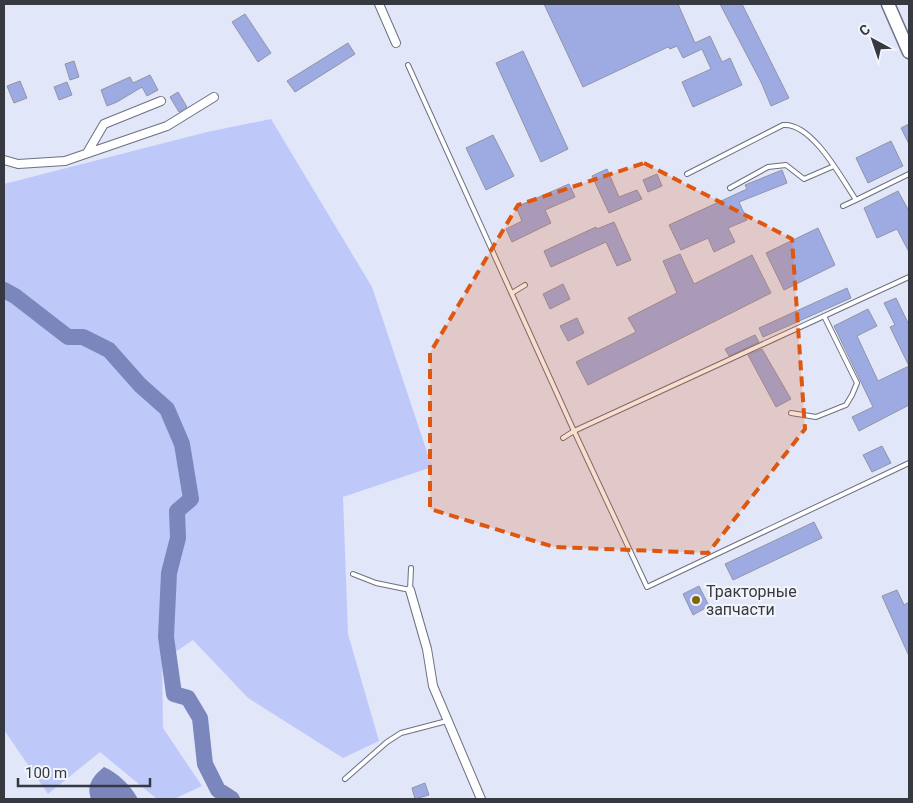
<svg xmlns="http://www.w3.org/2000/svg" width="913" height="803" font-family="Roboto,sans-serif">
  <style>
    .green { fill: #bec9fa }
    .water { fill: #7a86bc }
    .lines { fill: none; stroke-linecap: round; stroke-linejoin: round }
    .river { stroke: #7a86bc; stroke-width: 16 }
    .building { fill: #9eabe3; stroke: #9095a6 }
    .lane-casing { stroke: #6c7081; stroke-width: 6 }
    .street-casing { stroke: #6c7081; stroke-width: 10 }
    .primary-casing { stroke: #6c7081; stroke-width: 15 }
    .lane { stroke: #fff; stroke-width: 4 }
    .street { stroke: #fff; stroke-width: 8 }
    .primary { stroke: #fff; stroke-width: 12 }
    .marked { fill: #df570f; fill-opacity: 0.2; stroke: #df570f; stroke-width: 4; stroke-dasharray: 10 6; stroke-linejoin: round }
    .poi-dot { fill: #7e6800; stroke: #f2f4fc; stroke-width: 2 }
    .labels { text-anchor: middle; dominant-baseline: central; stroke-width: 4.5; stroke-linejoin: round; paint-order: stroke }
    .poi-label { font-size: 16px; fill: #373940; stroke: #f2f4fc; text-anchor: start }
  </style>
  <rect width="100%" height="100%" fill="#e1e6f9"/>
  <!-- green -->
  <path class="green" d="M271 119 372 287 432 467 343 497 348 634 379 741 343 758 248 698 193 640 162 661 163 728 202 786 174 799H157L100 752 48 794 4 730V184L207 132Z"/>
  <!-- water -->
  <path class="water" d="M104 767C118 773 131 786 138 799H91C86 785 93 776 104 767Z"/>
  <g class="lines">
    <!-- river -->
    <path class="river" d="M4 290 15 296 68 337H83L109 350 140 385 167 409 182 444 191 499 177 511 178 538 169 573 166 637 174 694 188 698 200 718 205 764 218 790 232 799"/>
  </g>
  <!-- building -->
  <path class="building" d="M544 4H678L695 43 710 36 722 62 730 58 742 85 693 107 682 82 711 69 702 49 683 58 677 46 670 49 668 47 583 87Z
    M720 4H742L789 98 771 106 761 82Z
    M245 14 271 53 258 62 232 22Z
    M348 43 355 54 295 92 287 81Z
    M523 51 568 149 541 162 496 63Z
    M74 61 79 77 70 80 65 64Z
    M150 75 158 90 147 96 142 87 117 102 107 106 101 90 130 77 133 83Z
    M20 81 27 98 14 103 7 86Z
    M67 82 72 95 59 100 54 87Z
    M178 92 187 107 179 112 170 97Z
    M909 124V144L901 128Z
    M493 135 514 176 486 190 466 148Z
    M891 141 903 166 868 183 856 158Z
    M607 169 619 197 637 190 642 199 609 213 592 176Z
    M782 170 787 183 739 202 747 220 728 228 735 242 714 252 708 238 681 250 669 225 747 189 745 185Z
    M657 174 662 186 648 192 643 180Z
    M569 184 575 197 545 210 551 223 512 242 506 229 522 221 516 207Z
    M898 191 909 211V252L897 229 877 238 864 208Z
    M614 222 631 260 617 266 606 242 551 267 544 251 596 227 597 229Z
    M818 228 835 265 784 290 766 253Z
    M680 254 694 284 752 255 771 293 588 385 576 362 636 332 628 318 677 293 663 261Z
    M563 284 570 299 550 309 543 294Z
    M847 288 851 298 763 337 759 328Z
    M896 298 909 325V405L859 431 852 417 873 407 834 326 868 309 877 326 857 336 878 381 909 366 890 327 895 325 884 303Z
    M577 318 584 333 568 341 560 326Z
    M755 335 759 342 729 356 725 349Z
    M762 349 791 399 776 407 748 355Z
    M882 446 891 463 872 472 863 455Z
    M814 522 822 538 733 580 725 564Z
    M699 586 709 606 693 615 683 594Z
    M897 590 904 605 909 602V656L882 596Z
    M425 783 429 795 415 799 412 788Z"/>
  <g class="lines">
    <!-- lane casing -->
    <g class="lane-casing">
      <path id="lane" d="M408 65 574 431 647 587 909 463
        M687 174 783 125C812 122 842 179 856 200L909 174
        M730 188 768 167 786 165 804 179 834 166
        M843 206 856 200
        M512 293 525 285
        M791 413 816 417 846 405 852 395 857 383 824 316
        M563 438 574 431 909 277
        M353 574 376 583 410 590 411 568
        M345 779 387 742 401 733 447 721"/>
    </g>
    <!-- street casing -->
    <g class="street-casing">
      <path id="street" d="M379 4 396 43
        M87 153 104 124 161 101
        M4 160 18 164 65 161 167 126 214 97
        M410 590 427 649 433 686 481 799"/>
    </g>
    <!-- primary casing -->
    <g class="primary-casing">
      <path id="primary" d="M888 4 909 52"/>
    </g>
    <!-- lane -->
    <use href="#lane" class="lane"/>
    <!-- street -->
    <use href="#street" class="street"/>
    <!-- primary -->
    <use href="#primary" class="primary"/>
  </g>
  <!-- marked area -->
  <path class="marked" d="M644 163 792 239 805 429 708 553 554 547 430 509V353L518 205Z"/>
  <!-- markers -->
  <circle class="poi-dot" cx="696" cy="600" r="5"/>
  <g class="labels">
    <!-- poi labels -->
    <g class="poi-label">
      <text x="706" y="591">Тракторные<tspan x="706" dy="18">запчасти</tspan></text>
    </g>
  </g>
  <!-- border -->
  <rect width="913" height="803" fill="none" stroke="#373940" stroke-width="10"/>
  <!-- north arrow -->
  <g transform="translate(873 40) rotate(320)" stroke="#f2f4fc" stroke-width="4" paint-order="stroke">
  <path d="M0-4L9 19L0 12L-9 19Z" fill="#373940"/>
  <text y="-8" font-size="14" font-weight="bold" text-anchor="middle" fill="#373940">С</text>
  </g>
  <!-- scale -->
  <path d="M18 778v8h132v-8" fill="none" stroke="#373940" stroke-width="2.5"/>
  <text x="25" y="778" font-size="15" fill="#373940" stroke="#f2f4fc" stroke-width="4" paint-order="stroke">100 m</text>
</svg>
